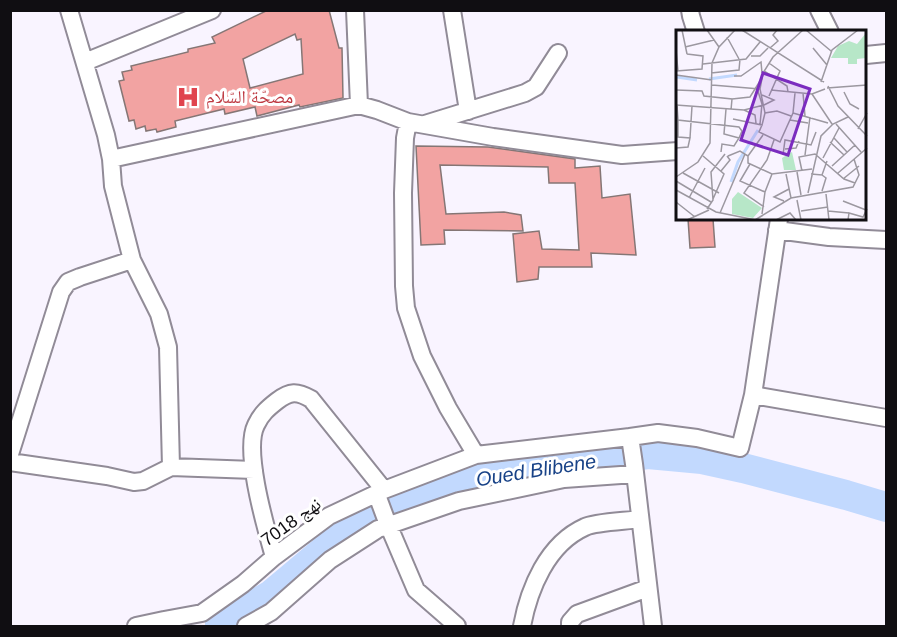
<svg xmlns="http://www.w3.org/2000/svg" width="897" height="637" font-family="Arial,'Noto Naskh Arabic',sans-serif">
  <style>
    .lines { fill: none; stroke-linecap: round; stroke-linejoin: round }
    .river { stroke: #c2d9fe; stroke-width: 30 }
    .building { fill: #f2a3a2; stroke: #857675; stroke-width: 1.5; fill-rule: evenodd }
    .street-casing { stroke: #918b97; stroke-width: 20 }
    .street { stroke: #fff; stroke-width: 16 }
    .labels { text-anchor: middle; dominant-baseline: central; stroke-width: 6; stroke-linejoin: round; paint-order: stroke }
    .health-label { font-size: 18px; fill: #be3a42; stroke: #fff; text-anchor: start }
    .street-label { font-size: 18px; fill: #100e12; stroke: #fff }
    .water-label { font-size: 20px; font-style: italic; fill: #184287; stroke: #fff }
    .inset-river { fill: none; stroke: #c2d9fe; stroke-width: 3 }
    .inset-road { fill: none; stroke: #9c98a0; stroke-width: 1.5 }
    .view { fill: #7b2cbf; fill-opacity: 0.15; stroke: #7b2cbf; stroke-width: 3 }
    .inset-edge { fill: none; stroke: #100e12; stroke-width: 3 }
  </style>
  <rect width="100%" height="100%" fill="#f9f4ff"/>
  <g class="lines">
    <!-- river -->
    <path class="river" d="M220 624 271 595 339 538 450 485 497 473 648 454 702 459 743 468 846 495 886 507"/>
  </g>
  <!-- building -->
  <path class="building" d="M268 10H329L339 48H342L343 98 300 107 299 105 257 116 255 107 225 114 224 109 175 121 176 127 157 132 156 129 146 131 145 126 136 129 134 120 129 121 119 81 124 80 122 72 132 70 131 66 188 52V49L215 43 212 37ZM295 34 297 40 301 39 303 74 250 88 243 59Z
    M416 146 488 147 575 159V168L600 166 602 198 630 194 636 255 591 253 592 267H539L538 279 517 282 513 234 539 231 542 249 579 250 575 183H549L548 167 440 165 446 214 504 212 521 215 523 231 444 230 445 244 421 245Z
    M688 219H713L715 247 690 248Z"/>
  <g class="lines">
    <!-- street casing -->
    <g class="street-casing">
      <path id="street" d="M69 10 106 135 111 159 113 186 132 260 159 314 168 347 171 467
        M355 10 359 105
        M452 10 468 111
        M690 10 691 16 696 32
        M819 10 830 32
        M866 55 886 53
        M85 62 212 10
        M408 122 405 138 403 193 404 286 406 308 422 356 448 408 476 455 630 437 634 464 653 626
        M425 124 525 93 536 87 558 53
        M111 159 359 105 377 110 408 122 493 137 622 155 678 151
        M777 230 829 237 886 240
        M753 395 886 418
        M630 437 658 433 697 438 740 448 753 395 779 219
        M10 454 61 292 68 282 80 277 132 260
        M10 462 107 476 134 482 143 481 171 467 254 470
        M377 495 387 522 416 590 447 617 457 626
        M274 557C266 528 243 451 256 425 261 414 268 408 277 401 290 391 297 391 311 399L384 490
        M136 626 164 620 202 613 243 584 274 557 329 516 384 490 476 455
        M246 626 271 612 330 560 378 529 459 501 564 479 635 474
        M522 626C529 589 547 544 585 527 595 522 628 521 640 519
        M570 626V622L577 614 648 588"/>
    </g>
    <!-- street -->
    <use href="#street" class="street"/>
  </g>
  <!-- icons -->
  <defs>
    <g id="hospital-bare" transform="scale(1.8)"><path d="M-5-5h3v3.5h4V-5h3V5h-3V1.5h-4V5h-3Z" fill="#e0444e" stroke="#fff" stroke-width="2.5" paint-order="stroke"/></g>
  </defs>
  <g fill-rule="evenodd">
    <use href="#hospital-bare" x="188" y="97"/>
  </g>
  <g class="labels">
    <!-- health labels -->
    <g class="health-label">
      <text x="206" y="97">مصحّة السّلام</text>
    </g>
    <!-- street labels -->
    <g class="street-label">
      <text transform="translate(291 522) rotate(-36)">نهج 7018</text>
    </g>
    <!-- water labels -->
    <g class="water-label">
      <text transform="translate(536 470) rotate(-9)">Oued Blibene</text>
    </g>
  </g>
  <!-- overview -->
  <g transform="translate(676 30)">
    <rect width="190" height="190" fill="#f9f4ff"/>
    <path d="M190 3V28L181 29V34H172V28H155L162 16 173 11 181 14ZM116 122 120 140H108L106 128ZM62 162 86 178 77 188 56 184V169Z" fill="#b7e7c8"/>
    <path class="inset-river" d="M1 47 21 50M33 49 61 45M55 152 62 132 82 100"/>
    <path class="inset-road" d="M6 0 11 24M31 0 43 17M66 0 148 52M130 0 155 21M51 7 63 29M9 17 38 10M94 18 102 11 97 5 101 0M137 18 151 35M0 20 2 41M75 26H84L92 18M93 33 104 41 93 66M27 34 70 29 84 12M0 41 26 39 27 26 11 24M88 41 111 56 112 62M35 43 63 40 64 29M0 45 36 50M58 46H65L85 32 86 43M145 52 156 20 182 0M36 55 84 59M152 56 162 76 191 106M81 58 86 74 84 94M151 58 191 55M0 60 26 61 28 66 56 69 55 80M95 60 136 64 149 59M168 62 174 74 183 79M127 63 129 86M136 64 156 94M86 65 98 70 88 75M56 69 74 67 84 51M0 75 68 80 88 75M1 75 2 90 63 97 66 101 63 108M68 80 79 85 80 93M89 83 84 59 87 43 97 27 127 0M117 83 152 93M57 89 86 95 89 83 101 81 115 86M114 90 132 93M160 94 185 122M86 95 83 102 104 112 117 83 119 63M182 99 191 83M14 108 16 76M158 108 171 122M154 112 168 125M0 118 12 117 14 108 2 107V90M109 119 120 118 123 111M45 122 46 114 58 116 63 108 48 104 50 79M107 125 109 110 135 115 140 102M129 125 134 87M27 126 48 144 37 169M52 126 64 121 72 126V133L96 144 136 139M72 126 87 105M147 128 163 98M74 134 64 151 89 162M156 136 179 115M45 141 54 130 51 126M126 141 123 127 139 124 168 149 179 153M121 142 125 165M7 143 43 163M162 143 191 118M110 144 115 168M135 144 146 145 151 131M0 147 22 132 34 113 36 33 43 17 59 0M167 149 183 136M0 151 35 172M0 160 40 182 80 190M146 161 150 148 146 145M132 163 145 106 157 94 172 87M150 164 153 190M13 168 29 138M121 170 125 190M108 171 98 167 113 159M167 171 190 180M0 172 19 187M88 177 68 163 91 130 98 110M31 179 37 170 35 142 49 124M125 181 152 177M152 181 173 183M44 183 69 124M86 184 89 162 96 144M11 190 33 180M79 190 115 168 177 157 183 145 178 129M100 190 114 183 120 190M172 190 173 183 187 187 191 179"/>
    <path class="view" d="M87 43 134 59 112 125 65 110Z"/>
    <rect width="190" height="190" class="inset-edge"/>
  </g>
  <!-- border -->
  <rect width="897" height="637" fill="none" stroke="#100e12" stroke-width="24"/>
</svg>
